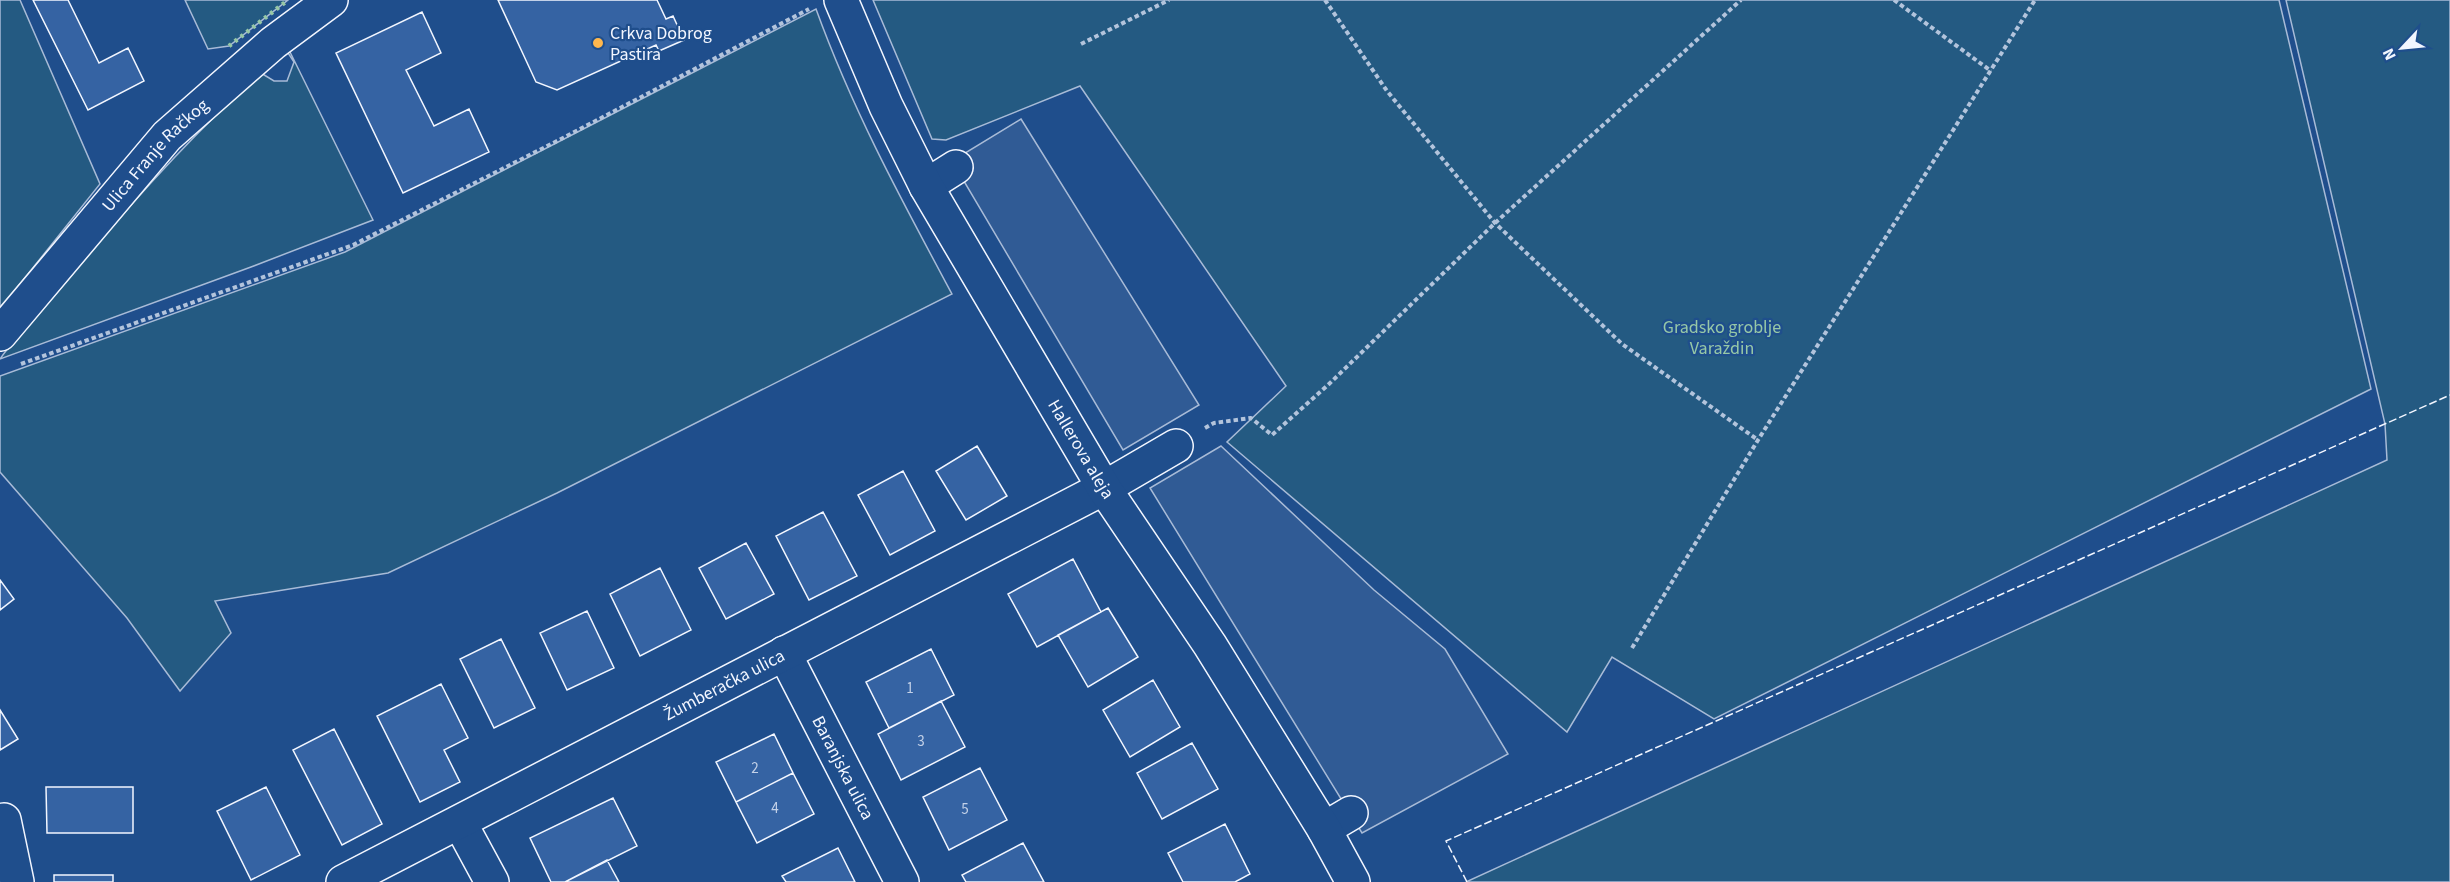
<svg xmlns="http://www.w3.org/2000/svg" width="2450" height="882" font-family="'Source Sans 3',sans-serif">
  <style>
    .green { fill: #245a82; stroke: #a8bbd7; stroke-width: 1.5 }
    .parking { fill: #305b95; stroke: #a8bbd7; stroke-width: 1.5 }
    .building { fill: #3563a3; stroke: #f2f6ff; stroke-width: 1.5 }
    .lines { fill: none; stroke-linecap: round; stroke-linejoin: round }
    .minor-casing { stroke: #f2f6ff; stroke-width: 36 }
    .major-casing { stroke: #f2f6ff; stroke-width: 36 }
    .path { stroke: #b3c4dc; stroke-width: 4; stroke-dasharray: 4.5 3; stroke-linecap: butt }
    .minor { stroke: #1f4e8c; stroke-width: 33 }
    .major { stroke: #1f4e8c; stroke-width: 33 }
    .hedge { stroke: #97c8a6; stroke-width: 4.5; stroke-dasharray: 3 4.5; stroke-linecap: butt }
    .fence { stroke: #f2f6ff; stroke-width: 1.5; stroke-dasharray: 8 3; stroke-linecap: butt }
    .poi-dot { fill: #ffb74d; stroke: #1f4e8c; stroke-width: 2 }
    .labels { text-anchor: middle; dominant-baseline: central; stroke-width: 4.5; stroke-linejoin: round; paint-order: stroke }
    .number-label { font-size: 15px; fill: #c3d1e8 }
    .poi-label { font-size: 18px; fill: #f2f6ff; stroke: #1f4e8c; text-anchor: start }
    .street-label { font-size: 18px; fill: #f2f6ff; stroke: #1f4e8c }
    .park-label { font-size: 18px; fill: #97c8a6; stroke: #1f4e8c }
  </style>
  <rect width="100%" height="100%" fill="#1f4e8c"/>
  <!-- green -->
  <path class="green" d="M0 0H20L100 184 0 309Z
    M185 0H288L229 46 208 49Z
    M873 0H2279L2371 389 1714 719 1612 657 1567 732 1227 442 1286 386 1080 86 946 140 932 139Z
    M2286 0H2450V882H1466L2387 460 2385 424Z
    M816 9C853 111 901 199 952 294L557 493 388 573 215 601 231 633 180 691 127 618 0 472V376L345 252Z
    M289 50 373 220 251 267 0 359C19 332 44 308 65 283 126 208 189 137 261 73L274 81H287L294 62 288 53Z"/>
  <!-- parking -->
  <path class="parking" d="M1021 119 1199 405 1123 450 952 161Z
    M1221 446 1374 590 1445 649 1508 754 1362 833 1150 488Z"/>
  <!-- building -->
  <path class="building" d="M33 0H68L99 63 128 48 144 81 88 110Z
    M498 0H657L666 19 673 16 684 40 659 51 656 45 557 90 536 82Z
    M422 12 441 53 406 70 434 126 469 109 489 152 403 193 336 53Z
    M977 446 1007 496 966 520 936 471Z
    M903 471 935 531 890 555 858 495Z
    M823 512 857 576 809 600 776 536Z
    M746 543 774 594 726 619 699 568Z
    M1073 559 1101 612 1037 647 1008 594Z
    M660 568 691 630 640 656 610 594Z
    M0 580 14 599 0 610Z
    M1108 608 1138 657 1088 687 1058 635Z
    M587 611 614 668 567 690 540 633Z
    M501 639 535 708 494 728 460 659Z
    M931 649 954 695 889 728 866 682Z
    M1153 680 1180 727 1130 757 1103 710Z
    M441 684 468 738 444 750 460 782 420 802 377 716Z
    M941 701 965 747 901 780 878 734Z
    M0 710 18 739 0 750Z
    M334 729 382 824 342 845 293 750Z
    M774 734 793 773 736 802 716 762Z
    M1192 743 1218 789 1162 819 1137 773Z
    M980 768 1007 820 949 850 923 797Z
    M793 773 814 814 757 843 736 802Z
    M46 787H133V833H47Z
    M266 787 300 855 251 880 217 811Z
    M613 798 637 846 565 882H551L530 838Z
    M1225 824 1250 874 1235 882H1183L1168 853Z
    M1023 843 1044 882H966L962 875Z
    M838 848 855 882H786L782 876Z
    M607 860 619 882H565Z
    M54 875H113V882H54Z"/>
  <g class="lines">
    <!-- minor casing -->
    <g class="minor-casing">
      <g id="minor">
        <path d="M926 186 956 167"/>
        <path id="s1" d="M0 334 167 136 273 43 331 0"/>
        <path id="s2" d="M784 653 902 882"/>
        <path d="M4 820 17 882"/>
        <path d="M460 823 492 882"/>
        <path d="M1324 829 1351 813"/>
        <path id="s3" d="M343 882 1104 488 1176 446"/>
      </g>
    </g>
    <!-- major casing -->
    <g class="major-casing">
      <g id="major">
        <path id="s4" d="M841 0 886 106 926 186 1104 488 1210 645 1324 829 1353 882"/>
      </g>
    </g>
    <!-- path -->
    <path class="path" d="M1325 0 1387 91 1495 223 1622 344 1758 440
      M1894 0 1991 71
      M1081 44 1169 0
      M21 364 353 245 563 138 809 9
      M1205 428 1214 423 1251 418 1272 435 1328 385 1495 223 1741 0
      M1632 648 1758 440 2035 0"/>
    <!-- minor -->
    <use href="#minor" class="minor"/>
    <!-- major -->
    <use href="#major" class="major"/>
    <!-- hedge -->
    <path class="hedge" d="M229 46 288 0"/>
    <!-- fence -->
    <path class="fence" d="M1467 882 1446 841 2450 395"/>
  </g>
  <!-- markers -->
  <circle class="poi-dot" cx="598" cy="43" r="6"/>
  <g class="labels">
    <!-- number labels -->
    <g class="number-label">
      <text x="910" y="688">1</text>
      <text x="921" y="741">3</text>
      <text x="755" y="768">2</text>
      <text x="775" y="808">4</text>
      <text x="965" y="809">5</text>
    </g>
    <!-- poi labels -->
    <g class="poi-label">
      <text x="610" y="33">Crkva Dobrog<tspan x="610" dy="21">Pastira</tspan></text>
    </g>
    <!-- street labels -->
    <g class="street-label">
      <text stroke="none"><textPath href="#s1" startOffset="237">Ulica Franje Račkog</textPath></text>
      <text stroke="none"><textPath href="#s4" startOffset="510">Hallerova aleja</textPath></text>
      <text stroke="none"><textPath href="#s3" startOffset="429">Žumberačka ulica</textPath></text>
      <text stroke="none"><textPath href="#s2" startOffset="129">Baranjska ulica</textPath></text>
    </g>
    <!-- park labels -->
    <g class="park-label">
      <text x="1722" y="327">Gradsko groblje<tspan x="1722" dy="21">Varaždin</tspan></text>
    </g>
  </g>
  <!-- north arrow -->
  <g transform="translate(2402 48) rotate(244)" stroke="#1f4e8c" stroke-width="4.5" paint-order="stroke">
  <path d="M0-4.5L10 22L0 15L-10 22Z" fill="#f2f6ff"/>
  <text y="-9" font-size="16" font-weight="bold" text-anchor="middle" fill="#f2f6ff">N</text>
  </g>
</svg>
